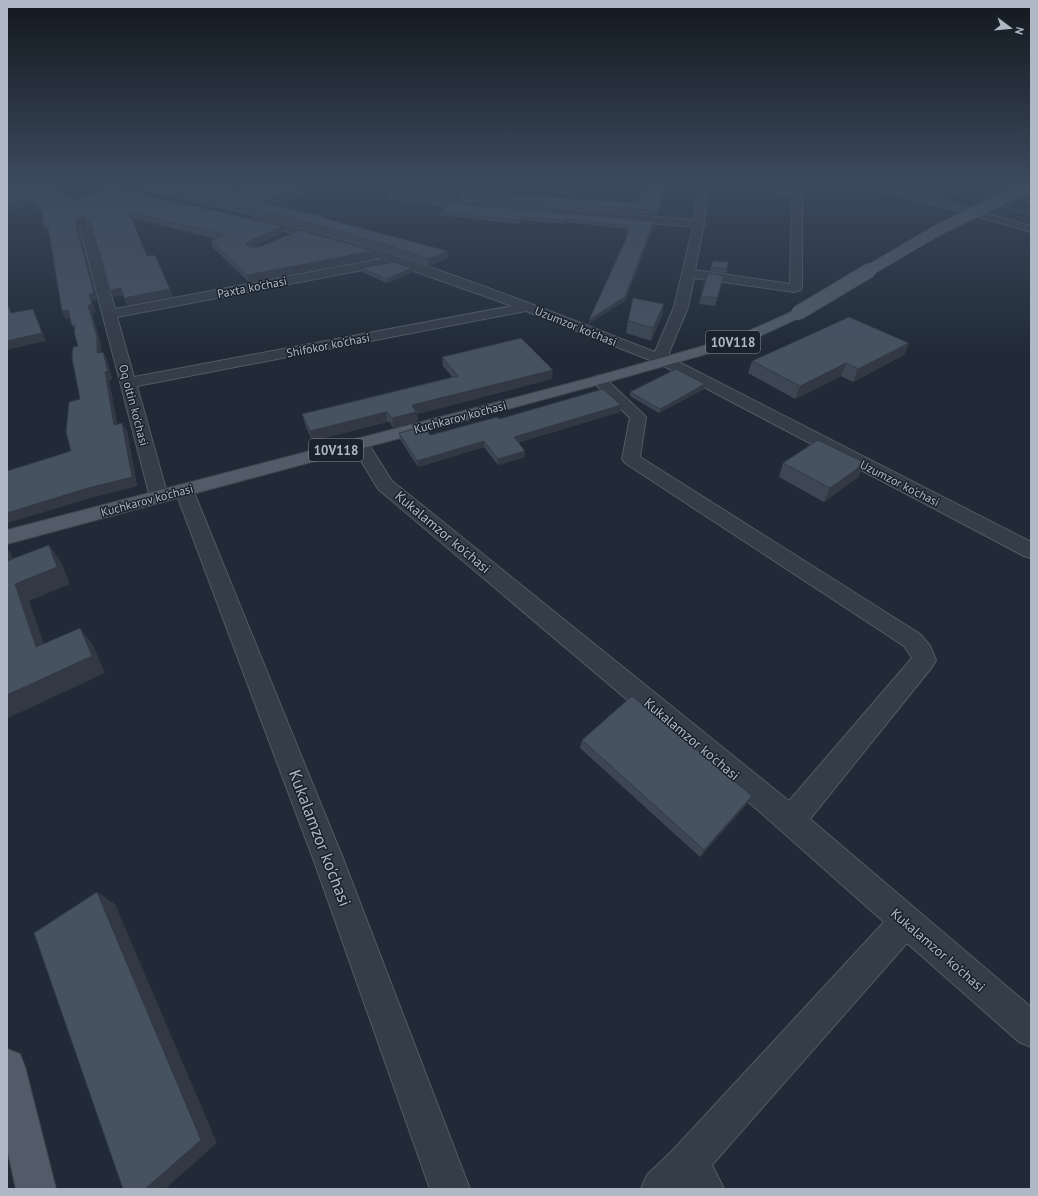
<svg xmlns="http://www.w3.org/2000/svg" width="1038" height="1196" font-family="'PT Sans',sans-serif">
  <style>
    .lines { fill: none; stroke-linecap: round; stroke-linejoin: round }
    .minor-casing { stroke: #525b65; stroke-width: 2 }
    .primary-casing { stroke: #3e4651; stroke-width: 2 }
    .minor { fill: #343d48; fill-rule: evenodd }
    .primary { fill: #525c68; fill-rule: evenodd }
    .rail { stroke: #56616f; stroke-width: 1.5; stroke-dasharray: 2 2; stroke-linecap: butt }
    .primary-bridge-far1-casing { stroke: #3e4651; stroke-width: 12; stroke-linecap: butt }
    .primary-bridge-casing { stroke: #3e4651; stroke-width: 16; stroke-linecap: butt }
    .primary-bridge-far1 { stroke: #525c68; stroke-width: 11 }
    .primary-bridge { stroke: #525c68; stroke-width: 14 }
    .wall { fill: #3d4753 }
    .shaded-wall { fill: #323944 }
    .building { fill: #475261; stroke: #323944 }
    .labels { text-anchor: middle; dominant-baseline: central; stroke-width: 3; stroke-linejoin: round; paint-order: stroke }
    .far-street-label { font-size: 12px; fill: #afb8c4; stroke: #1a222c }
    .shield { fill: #1a222c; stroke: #828b96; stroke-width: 1 }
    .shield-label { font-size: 13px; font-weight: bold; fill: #afb8c4 }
    .street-label { font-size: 14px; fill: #afb8c4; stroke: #1a222c }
    .near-street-label { font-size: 17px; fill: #afb8c4; stroke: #1a222c }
  </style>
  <rect width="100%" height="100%" fill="#212b37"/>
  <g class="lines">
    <!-- minor casing -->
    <g class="minor-casing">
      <path id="minor" d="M85 184H104L143 193 144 195 139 198 87 186Z
        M395 184H405L400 193 413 196 481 202 500 184H511L492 203 694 220 699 184H709L704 224 695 270 790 284 792 196 754 186 752 184H769L801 192 802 194V287L801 290 794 292 694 278 688 307 669 353 671 358 1031 542V558L1024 556 660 364 526 311 137 386 168 497 166 501 159 503 152 501 150 497 80 228 82 226 86 225 92 228 115 309 381 259 297 234 250 223 249 221 254 218C392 247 524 301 655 352L674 307 693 227 413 202 390 197 389 195ZM394 264 512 306 134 377 117 317Z
        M853 184H876L899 188 1031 226V232L898 194 858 187Z
        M599 375 604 377 646 417 640 457 920 634 930 646 936 660 932 667 810 819 1031 1007V1047L1019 1042 907 943 712 1165 724 1189H641L647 1175 674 1149 884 922 759 811 378 489 351 444 354 440 360 439 366 440 392 481 789 801 912 658 904 646 625 463 622 459 630 418 594 383 591 380 594 377Z
        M184 484 191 486 193 490 344 861 470 1189H430L314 861 175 490 177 486Z"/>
    </g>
    <!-- primary casing -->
    <g class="primary-casing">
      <path id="primary" d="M798 309 803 310 805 313 803 316 745 343 604 383 7 544V530L594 377 735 337Z
        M7 1049 20 1054 25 1067 56 1189H16L7 1148Z"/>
    </g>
    <!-- minor -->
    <use href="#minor" class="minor"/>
    <!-- primary -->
    <use href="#primary" class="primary"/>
    <!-- rail -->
    <path class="rail" d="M922 184 1031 214
      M961 184 1031 202"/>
    <!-- primary-bridge-far1 casing -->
    <g class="primary-bridge-far1-casing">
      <path id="primary-bridge-far1" d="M868 271 938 230 1031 185"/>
    </g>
    <!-- primary-bridge casing -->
    <g class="primary-bridge-casing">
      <path id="primary-bridge" d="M798 313 870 270"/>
    </g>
    <!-- primary-bridge-far1 -->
    <use href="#primary-bridge-far1" class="primary-bridge-far1"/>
    <!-- primary-bridge -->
    <use href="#primary-bridge" class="primary-bridge"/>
  </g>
  <!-- wall -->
  <path class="wall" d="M7 184 74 200 283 226 284 232 252 247 375 259 249 282 213 248 211 241 215 239 132 218 147 256 173 297 127 305 123 295 113 297 92 227 87 224 81 225 79 228 97 300 92 301 96 312 92 313 101 345V352H103L107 360 112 379 109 380 117 424 127 431 137 486 93 497 7 523V471L71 451 80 399 78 346 74 329 71 318 66 319 62 311 49 234 48 235 44 228 42 212 32 205 7 211Z
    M112 184H212L236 189 303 186 306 184H345L328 190 323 188 271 205 325 217 326 219 448 251V258L428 266 387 252 300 227Z
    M380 184H392L386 186Z
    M667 186 657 215 495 202V197L637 203Z
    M484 190V197L480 200 459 199 458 192Z
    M440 212 654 221V225L625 301 588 324 628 235H626L627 229 565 222V224L522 220 519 224 441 215Z
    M729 262 726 273 710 271 711 267Z
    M361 268H412L413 272 387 283 362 272Z
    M724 276 722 283 715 306 699 304 701 296Z
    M662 316 651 341 626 333 628 321Z
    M909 343 904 355 853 382 841 376 795 399 748 373 752 361Z
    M442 357 552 379 417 414 418 421 393 428 390 422H387L312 441 305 424 302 414 452 377 443 366Z
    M705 384 704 389 659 413 630 396V392Z
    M621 405 620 412 519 442 525 457 498 465 484 447 418 467 400 439 399 433 430 435 442 432 499 419Z
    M783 463H865L858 477 824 502 779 477Z
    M582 740 748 803 700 857 580 748Z"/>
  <!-- shaded-wall -->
  <path class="shaded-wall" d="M315 184H322L323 188 260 208 259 202Z
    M327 184H345L328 190Z
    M386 184H392L386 186Z
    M666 184H667V186L657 215 658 211Z
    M484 190V197L480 200V193Z
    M29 199 32 205 7 211V203Z
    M84 217 87 224 81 225 79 228 97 300 92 301 96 312 92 313 101 345V361L97 353 88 305 89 294 75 222 78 218Z
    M522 217V220L519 224V220Z
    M654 221V225L625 301 588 324 589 320Z
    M283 226 284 232 251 248 248 251 246 244 249 241Z
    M48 227 51 234 48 235 44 228Z
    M374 251 375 259 249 282 247 275Z
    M448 251V258L428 266V259Z
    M412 268 413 272 387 283V279Z
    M121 288 124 295 113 297 110 290Z
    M170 289 173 297 127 305 124 298Z
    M664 304 662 316 651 341 653 328Z
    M33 309 37 317 46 341 7 350V341Z
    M68 310 72 318 66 319 62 311Z
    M909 343 904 355 853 382 858 369Z
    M103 352 107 360 112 379 109 380 119 433 114 425 105 372Z
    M846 363 841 376 795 399 800 386Z
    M553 370 552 379 417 414 418 421 393 428 392 418 412 405Z
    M705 384 704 389 659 413 660 409Z
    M621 405 620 412 514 444V437Z
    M386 412 387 422 312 441 310 431Z
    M122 423 127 431 137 486 93 497 7 523V513Z
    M484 441V447L418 467 417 461Z
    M525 451V457L498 465V459Z
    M865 463 858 477 824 502 830 488Z
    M49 545 61 562 70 584 29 601 51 664 36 647 15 584Z
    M7 548 11 553 19 579 7 564Z
    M80 628 93 645 105 673 8 718 7 717V695Z
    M752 796 748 803 700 857 704 850Z
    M97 892 115 904 217 1143 165 1189H145Z"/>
  <!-- building -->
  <path class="building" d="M7 184H48L74 200 112 188 283 226 249 241 246 244 250 247H259L300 230 374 251 247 275 211 241 225 235 129 212 147 256 155 255 170 289 124 298 121 288 110 290 90 221 84 217 78 218 75 222 94 293 89 294 92 305H88L97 337V353L103 352 108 371 105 372 114 425 122 423 132 477 88 488 7 513V471L71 451 66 432 69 402 80 399 72 358 73 347 78 346 74 332 75 325 72 326 68 310 62 311 48 227 44 228 41 207 29 199 7 203Z
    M136 184H212L236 189 253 184H295L297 186H303L306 184H315L259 202 325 217 323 218 448 251 428 259 387 245 299 220Z
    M648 184H666L658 211 495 197 499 194 637 203Z
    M462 188 484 190 480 193 458 192Z
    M450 203 654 221 625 297 589 320 629 232 626 231 629 226 566 219 565 220 522 217 519 220 440 212Z
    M713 261 729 262 726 269 711 267Z
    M393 262 412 268 387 279 361 268Z
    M708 273 724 276 717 298 701 296Z
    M633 298 664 304 653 328 628 321Z
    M7 307H9L11 313 33 309 42 333 7 341Z
    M849 317 909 343 858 369 846 363 800 386 752 361Z
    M521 338 553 370 412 405 416 412 392 418 388 413 386 412 310 431 302 414 458 376 442 357Z
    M676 369 705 384 660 409 630 392Z
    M603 389 621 405 514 437 525 451 498 459 484 441 417 461 399 433 424 426 430 435 442 432 497 417 499 419Z
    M818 440 865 463 830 488 783 463Z
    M49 545 57 567 15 584 36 647 80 628 92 656 7 695V561Z
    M632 696 752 796 704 850 582 740Z
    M97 892 201 1140 145 1189H123L34 933Z"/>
  <!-- sky -->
  <linearGradient id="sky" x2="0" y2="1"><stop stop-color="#12181e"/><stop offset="0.52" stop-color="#3d4a5e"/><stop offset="1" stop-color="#3d4a5e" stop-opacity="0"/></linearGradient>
  <rect width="1038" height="352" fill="url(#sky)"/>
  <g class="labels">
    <!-- far-street labels -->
    <g class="far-street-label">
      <text transform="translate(252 287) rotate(-11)">Paxta ko'chasi</text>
      <text transform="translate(576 326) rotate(22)">Uzumzor ko'chasi</text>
      <text transform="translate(328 345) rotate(-11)">Shifokor ko'chasi</text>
      <text transform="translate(134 405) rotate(75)">Oq oltin ko'chasi</text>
      <text transform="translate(460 417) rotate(-15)">Kuchkarov ko'chasi</text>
      <text transform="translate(900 483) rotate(27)">Uzumzor ko'chasi</text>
      <text transform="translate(147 500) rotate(-15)">Kuchkarov ko'chasi</text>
    </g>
    <!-- shield labels -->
    <g class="shield">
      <rect x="706" y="331" width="54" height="22" rx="3"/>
      <rect x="309" y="439" width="54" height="22" rx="3"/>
    </g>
    <g class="shield-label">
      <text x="733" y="342">10V118</text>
      <text x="336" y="450">10V118</text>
    </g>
    <!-- street labels -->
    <g class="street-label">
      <text transform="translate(443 532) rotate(40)">Kukalamzor ko'chasi</text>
      <text transform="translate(692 739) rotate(40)">Kukalamzor ko'chasi</text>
      <text transform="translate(938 950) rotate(41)">Kukalamzor ko'chasi</text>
    </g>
    <!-- near-street labels -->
    <g class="near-street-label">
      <text transform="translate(320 838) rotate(69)">Kukalamzor ko'chasi</text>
    </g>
  </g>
  <!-- border -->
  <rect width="1038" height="1196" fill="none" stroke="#afb8c4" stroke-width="16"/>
  <!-- north arrow -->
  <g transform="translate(1010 28) rotate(106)" stroke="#1a222c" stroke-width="3" paint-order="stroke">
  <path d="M0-3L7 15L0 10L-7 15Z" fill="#afb8c4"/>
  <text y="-6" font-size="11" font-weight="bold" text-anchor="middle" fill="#afb8c4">N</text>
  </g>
</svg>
